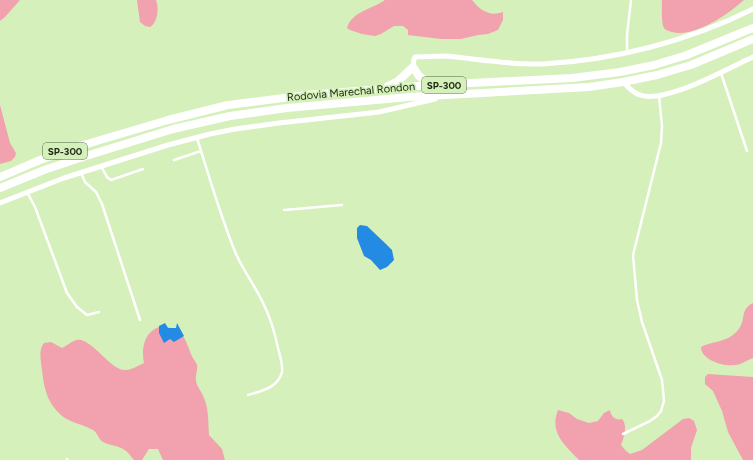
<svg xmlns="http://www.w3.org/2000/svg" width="753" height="460" font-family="Figtree,sans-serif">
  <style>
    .green { fill: #f1a2ae }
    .water { fill: #238be3 }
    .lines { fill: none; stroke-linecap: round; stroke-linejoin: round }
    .service { stroke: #fff; stroke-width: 2.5 }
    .minor { stroke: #fff; stroke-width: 5 }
    .trunk { stroke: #fff; stroke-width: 8 }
    .labels { text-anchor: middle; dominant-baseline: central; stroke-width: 3.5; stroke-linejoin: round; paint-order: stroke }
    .shield { fill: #d5f0ba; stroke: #546344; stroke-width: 1 }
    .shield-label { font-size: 10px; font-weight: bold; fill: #1c2611 }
    .street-label { font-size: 11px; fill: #1c2611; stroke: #d5f0ba }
  </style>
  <rect width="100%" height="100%" fill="#d5f0ba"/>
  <!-- green -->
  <path class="green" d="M0 0H20L5 17 0 21Z
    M137 0H156C159 8 158 22 150 27L145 26 140 22Z
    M385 0H472C480 10 489 17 503 12V20L498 30 488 34 478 35 461 39H441L408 35V30L403 26H394L381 34 375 36 362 34 350 30 347 28C352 11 373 9 385 0Z
    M662 0H744C728 14 695 38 672 32 670 31 666 31 664 28 661 23 662 6 662 0Z
    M0 105 10 143 16 153 15 157 11 161 0 164Z
    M753 303V358C747 360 741 365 735 365 724 367 701 360 701 347 715 340 727 343 738 330 747 319 739 310 753 303Z
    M159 327C181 326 184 335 191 354 192 358 196 361 197 365 198 370 195 376 196 381 197 387 202 392 204 398 209 410 208 422 209 435L222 449 225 460H163L158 449H149L142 460H134C131 457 129 453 126 451 119 445 110 446 103 442 98 439 98 433 93 430 84 425 73 423 65 418 48 406 44 389 42 370 41 361 38 350 44 343L51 342 62 348C66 346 71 342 76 340 91 336 111 372 126 370 132 370 139 365 144 363 141 349 144 332 159 327Z
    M708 374 753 377V460H743L728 432 722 411 713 391 705 384V377Z
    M558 410 569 413 577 419 589 423 598 421 604 413 610 410C611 417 616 421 622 419 628 426 624 437 621 445L626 451 630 454 642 450 683 419 689 418 694 421 697 430 691 448V460H579C565 445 549 433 558 410Z"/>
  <!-- water -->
  <path class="water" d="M360 225 367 226 386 244 392 250 394 260 387 267 380 270 371 260 364 256 357 238V228Z
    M165 323 168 328H176L177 323 184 336 174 342 170 339 164 343 159 333V326Z"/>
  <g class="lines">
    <!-- service -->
    <path class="service" d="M627 52V35L631 0
      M721 73 747 151
      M197 138C209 176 221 218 236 254 244 272 256 287 264 305 271 319 275 334 278 348 280 356 283 365 282 372 278 388 261 391 248 395
      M174 160 201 151
      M101 166 107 177 111 180 143 169
      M81 173 85 182 96 192 102 204 140 320
      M27 192 35 207 67 293 77 307 87 315 99 312
      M284 210 342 205
      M623 434 650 421 657 416 661 411 664 401 662 380 642 322 637 300 633 255 661 143 662 126 659 96
      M67 459V460"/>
    <!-- minor -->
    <path class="minor" d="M413 67 414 59 415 57 446 56C478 59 511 65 543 64 615 60 689 41 753 9
      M623 82C628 87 633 93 640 95 666 104 728 68 753 57
      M0 203 64 178 168 145 210 134 235 129 279 123 379 112 435 99"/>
    <!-- trunk -->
    <path class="trunk" d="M388 86 397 82 413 67 419 76 431 85
      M0 177 40 160 80 146 168 120 228 105 307 95 431 85 572 78 620 72 654 65 687 55 753 28
      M0 188 44 170 83 157 173 129 230 116 287 108 409 97 589 87 623 82 657 75 691 65 753 39"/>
  </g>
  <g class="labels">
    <!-- shield labels -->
    <g class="shield">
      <rect x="422" y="77" width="44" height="16" rx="3"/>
      <rect x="43" y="143" width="44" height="16" rx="3"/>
    </g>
    <g class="shield-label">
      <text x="444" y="85">SP-300</text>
      <text x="65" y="151">SP-300</text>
    </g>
    <!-- street labels -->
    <g class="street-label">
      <text transform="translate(351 92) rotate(-5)">Rodovia Marechal Rondon</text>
    </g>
  </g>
</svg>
